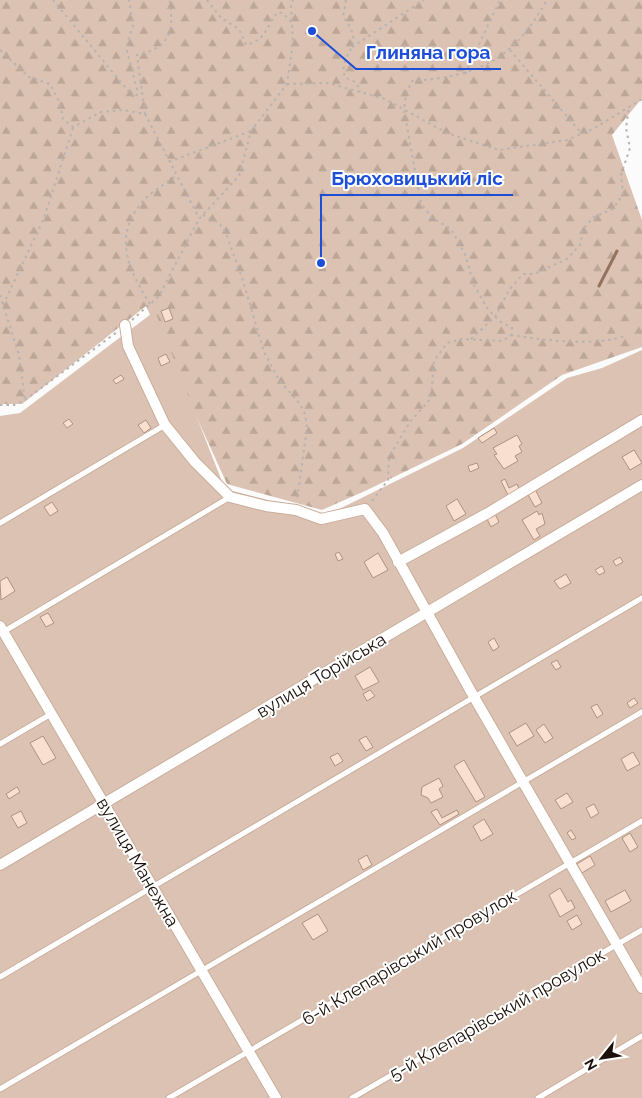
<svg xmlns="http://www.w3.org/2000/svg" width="642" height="1098" font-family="Raleway,sans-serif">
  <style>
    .forest { fill: url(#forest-firs) }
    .garden { fill: #dbc2b2 }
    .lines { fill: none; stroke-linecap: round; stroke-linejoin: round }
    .stream { stroke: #93735f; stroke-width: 3 }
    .building { fill: #f9dfcf; stroke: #af927f }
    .lane-casing { stroke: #cbad9a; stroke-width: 7 }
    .street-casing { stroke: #cbad9a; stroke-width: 12 }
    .path { stroke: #b7b3b1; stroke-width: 2; stroke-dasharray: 2.5 4; stroke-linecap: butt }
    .lane { stroke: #fff; stroke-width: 5 }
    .street { stroke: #fff; stroke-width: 10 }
    .labels { text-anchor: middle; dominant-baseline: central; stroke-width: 4; stroke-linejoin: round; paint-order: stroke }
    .street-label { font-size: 18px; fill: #1b100a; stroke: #fff }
    .leader { fill: none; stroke: #1d4ed8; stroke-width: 2 }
    .callout-dot { fill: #1d4ed8; stroke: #fff; stroke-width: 2 }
    .callout-label { font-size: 19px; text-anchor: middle; font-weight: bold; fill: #1d4ed8; stroke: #fff; stroke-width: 4; stroke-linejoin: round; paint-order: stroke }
  </style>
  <defs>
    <pattern id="forest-firs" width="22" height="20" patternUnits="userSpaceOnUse" patternTransform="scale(1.25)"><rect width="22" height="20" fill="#dbc2b2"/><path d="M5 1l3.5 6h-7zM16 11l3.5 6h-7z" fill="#bba698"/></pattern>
  </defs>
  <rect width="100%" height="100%" fill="#fbfbfb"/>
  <!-- forest -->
  <path class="forest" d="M0 0H642V98L612 135 642 220V347L562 375 462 444 365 491 322 510 227 484 146 306 22 404H0Z"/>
  <!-- garden -->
  <path class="garden" d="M155 311 225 489 327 515 463 448 567 378 602 368 642 350V1098H0V416L20 413Z"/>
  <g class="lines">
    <!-- stream -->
    <path class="stream" d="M599 286 617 251"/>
  </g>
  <!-- building -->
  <path class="building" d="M169 308 173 319 165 322 161 311Z
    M166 354 170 362 161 366 158 358Z
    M121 375 124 379 116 384 113 380Z
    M69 419 73 424 67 428 63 423Z
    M146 420 151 428 144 433 138 425Z
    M494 428 497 433 482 443 478 438Z
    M517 435 522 444 519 446 522 452 515 456 518 461 504 469 494 455 497 454 493 448Z
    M634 450 642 463 630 470 622 457Z
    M477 463 479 468 470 472 468 466Z
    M505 479 509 488 517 484 519 489 508 495 501 481Z
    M535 489 542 503 535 507 527 493Z
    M457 499 466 514 454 521 446 506Z
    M52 502 58 511 50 516 44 507Z
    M537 511 539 515 542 513 545 524 536 529 540 536 534 540 522 520Z
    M495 514 499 522 491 527 487 519Z
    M339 552 343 559 338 561 335 554Z
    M378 553 388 570 373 578 364 562Z
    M620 557 623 562 616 566 613 561Z
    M602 566 605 572 599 575 595 570Z
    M566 574 571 583 560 589 554 581Z
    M7 577 15 591 1 600 0 581Z
    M48 613 54 623 46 627 40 617Z
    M494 638 499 647 493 651 488 642Z
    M557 660 561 667 556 670 551 663Z
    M370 667 379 682 363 690 355 676Z
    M370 690 375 696 367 701 363 694Z
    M634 698 638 703 630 708 627 703Z
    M597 704 603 714 597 718 591 707Z
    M526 723 534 736 517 746 509 733Z
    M544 724 553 738 545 743 536 730Z
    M43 736 56 758 43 765 30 743Z
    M366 736 373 747 366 751 359 740Z
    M633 752 640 764 627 771 621 759Z
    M338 753 343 761 335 766 330 757Z
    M464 760 485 797 476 802 454 766Z
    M439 778 443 786 439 789 443 797 431 803 428 798 421 795 422 787Z
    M17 787 20 792 9 799 6 794Z
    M567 793 573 802 561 809 555 800Z
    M594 804 599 813 591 818 586 808Z
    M437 809 442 818 457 810 459 814 440 825 431 812Z
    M21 811 27 823 18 828 11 816Z
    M484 819 493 834 481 841 473 826Z
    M571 830 576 838 572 840 567 833Z
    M630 833 638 847 630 852 622 838Z
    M367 855 372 865 363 870 358 860Z
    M590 856 595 865 582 873 577 864Z
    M560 888 568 902 571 900 575 908 560 917 549 895Z
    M625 890 631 901 611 912 605 901Z
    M318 914 328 931 313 940 302 923Z
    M577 915 582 924 572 930 567 921Z"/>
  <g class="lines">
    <!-- lane casing -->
    <g class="lane-casing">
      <path id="lane" d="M0 523 165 425
        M3 632 230 497
        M0 744 51 714
        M0 977 642 598
        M0 1089 642 712
        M169 1098 642 821
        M352 1098 642 930
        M538 1098 642 1036"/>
    </g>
    <!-- street casing -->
    <g class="street-casing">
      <path id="street" d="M125 325 128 346 165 425 195 462 230 497 266 506 296 510 321 519 365 509 383 533 474 697 642 988
        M398 562 488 513 642 420
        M0 626 276 1098
        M0 865 642 485"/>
    </g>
    <!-- path -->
    <path class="path" d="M53 0 134 98 138 93 127 51 129 36 133 27 129 0
      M207 0 221 18 239 29 246 45C268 39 265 27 278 12L284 14 292 23
      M346 0 343 17C369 48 337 51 345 78 354 80 358 83 360 92
      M352 47 424 0
      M0 50 29 77 50 84 60 103 63 119 73 127 101 112 123 110 145 114 137 55C170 47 174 33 170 2L172 0
      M510 50 582 134
      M465 74 500 0
      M287 84 328 83 385 99 447 133 499 150 567 140 593 129 642 99
      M145 114 199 218
      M169 162 251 131
      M203 215 219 223 226 233 243 281 264 352 279 380 300 404 305 414 307 428 297 500
      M0 295 19 355 25 400
      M150 304C128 269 111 234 146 198 154 190 167 183 177 175
      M3 305 44 218 73 128
      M132 320 159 296 199 219 239 176 251 131 287 84 293 43 291 5 293 0
      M511 335C543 340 594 347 625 336
      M471 339 495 317 509 290 523 274H534L567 259 580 245 583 229 594 217 613 209 623 194 621 175 630 148 626 128 629 107
      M0 405H14L25 400 117 332
      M372 501 388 480 389 457 410 422 431 398 434 361 447 343 462 339 503 341 511 335 512 328 499 321 487 308 474 285 465 254 451 229 432 218 421 203 404 110 406 94 412 81C480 76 513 60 547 0"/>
    <!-- lane -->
    <use href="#lane" class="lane"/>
    <!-- street -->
    <use href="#street" class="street"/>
  </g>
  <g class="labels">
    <!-- street labels -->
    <g class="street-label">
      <text transform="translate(321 675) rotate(-31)">вулиця Торійська</text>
      <text transform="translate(138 862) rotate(60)">вулиця Манежна</text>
      <text transform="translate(409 957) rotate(-31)">6-й Клепарівський провулок</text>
      <text transform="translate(497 1014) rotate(-30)">5-й Клепарівський провулок</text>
    </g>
  </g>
  <!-- callouts -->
  <path class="leader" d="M312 31L356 69H501M321 263L321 195H513"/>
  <g class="callout-dot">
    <circle cx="312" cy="31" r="5"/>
    <circle cx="321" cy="263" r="5"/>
  </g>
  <g class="callout-label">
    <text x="428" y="59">Глиняна гора</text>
    <text x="417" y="185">Брюховицький ліс</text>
  </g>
  <!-- north arrow -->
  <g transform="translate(602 1058) rotate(240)" stroke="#ffffff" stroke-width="4" paint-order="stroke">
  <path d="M0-4L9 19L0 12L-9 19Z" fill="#1b100a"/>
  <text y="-8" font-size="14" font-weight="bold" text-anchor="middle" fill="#1b100a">N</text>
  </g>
</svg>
